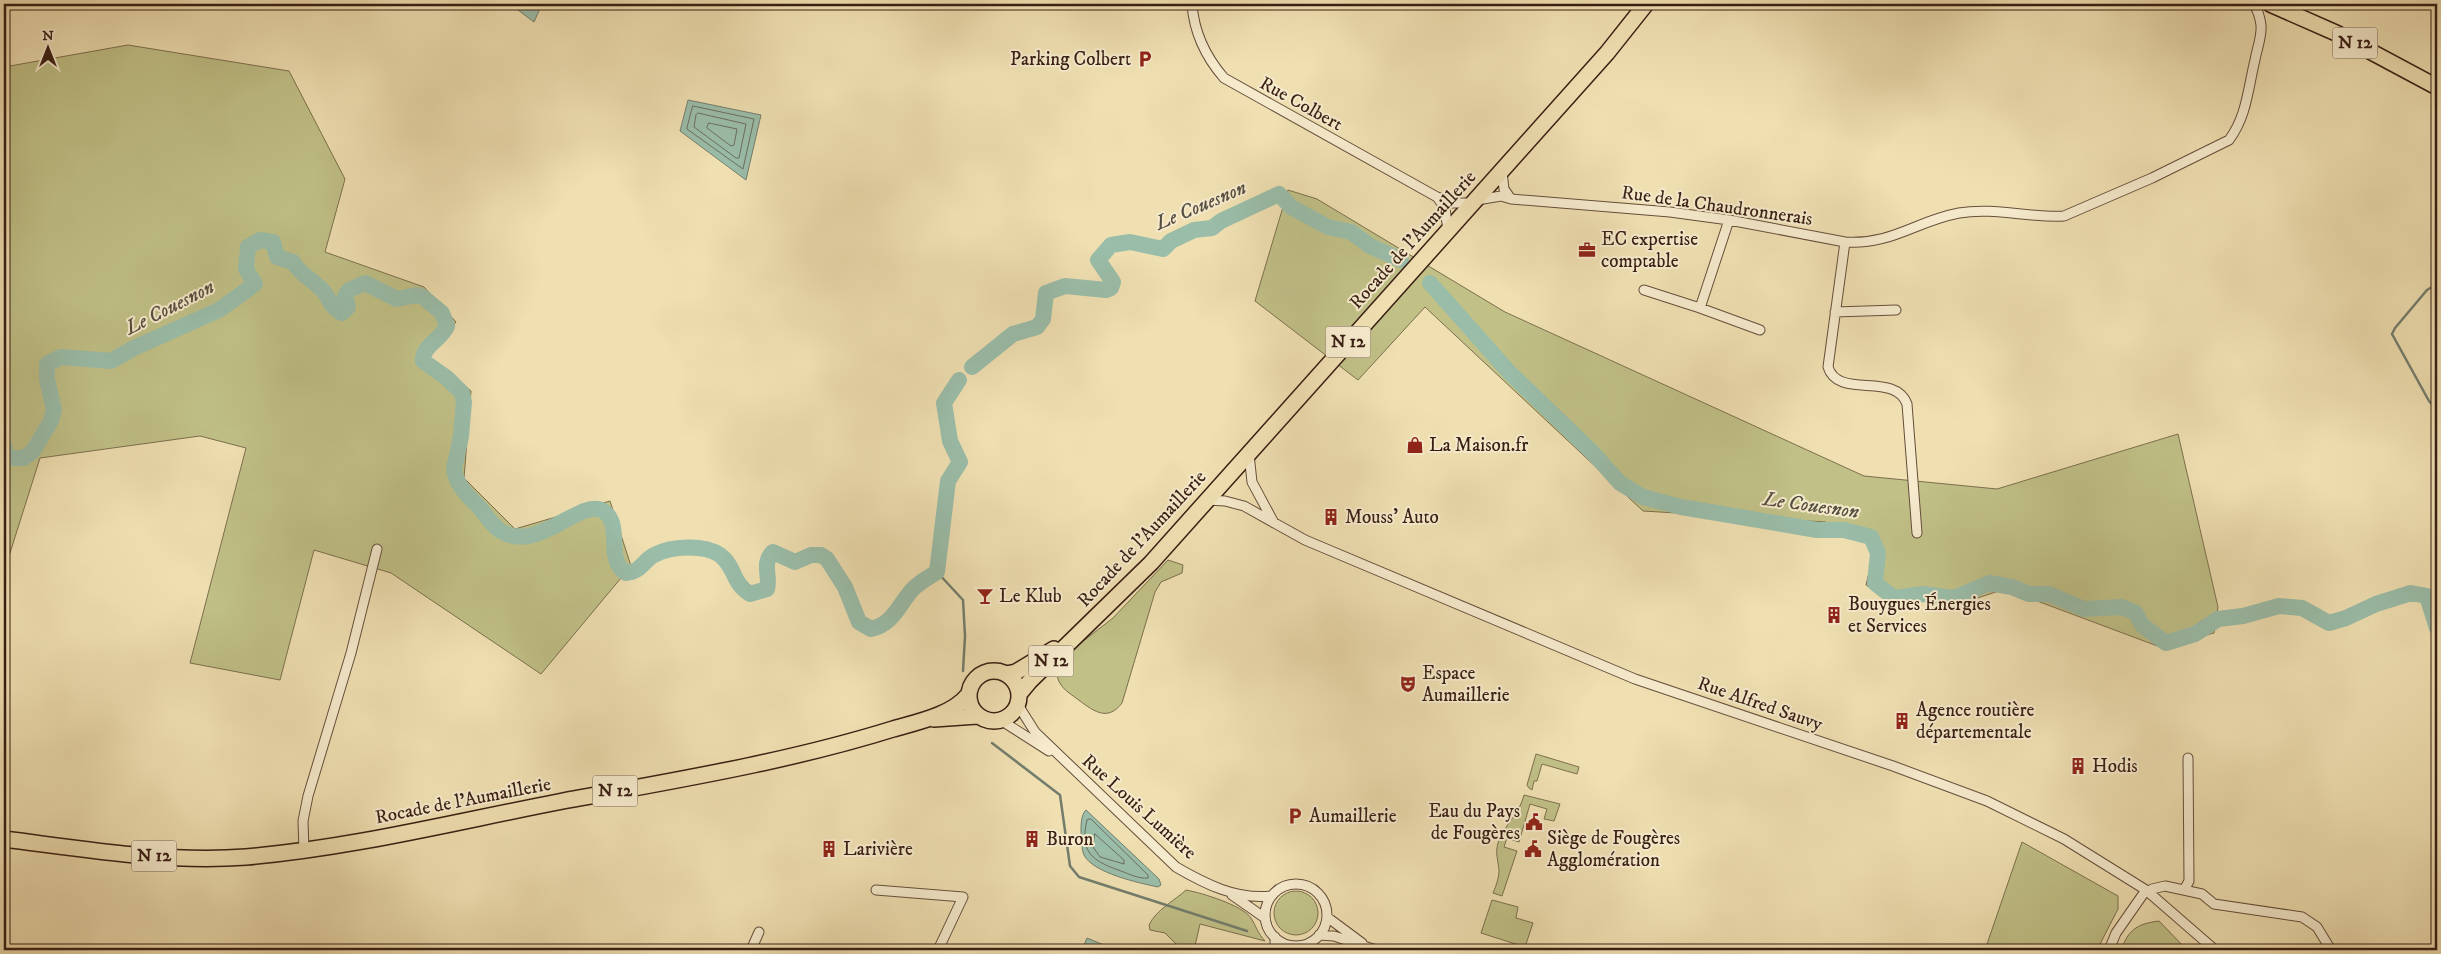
<svg xmlns="http://www.w3.org/2000/svg" width="2441" height="954" font-family="'IM FELL DW Pica',serif">
  <style>
    .green { fill: #c0c087; stroke: #7c6f4e }
    .water { fill: #9abda9; stroke: #737d6d }
    .lines { fill: none; stroke-linecap: round; stroke-linejoin: round }
    .shore { stroke: #6a6e5e; stroke-width: 1 }
    .stream { stroke: #737d6d; stroke-width: 2.5 }
    .river { stroke: #9abda9; stroke-width: 16 }
    .minor-casing { stroke: #664e3b; stroke-width: 11 }
    .primary-casing { stroke: #391e14; stroke-width: 18 }
    .minor { stroke: #f5eacc; stroke-width: 9 }
    .primary { stroke: #efdfb1; stroke-width: 15 }
    .labels { text-anchor: middle; dominant-baseline: central; stroke-width: 4; stroke-linejoin: round; paint-order: stroke }
    .shield { fill: #f5eacc; stroke: #715b4b; stroke-width: 1 }
    .shield-label { font-size: 18px; font-weight: bold; fill: #391e14 }
    .poi-label { font-size: 19px; fill: #391e14; stroke: #f5eacc; text-anchor: start }
    .street-label { font-size: 19px; fill: #391e14; stroke: #f5eacc }
    .water-label { font-size: 20px; font-style: italic; fill: #564e41; stroke: #f5eacc }
  </style>
  <rect width="100%" height="100%" fill="#efdfb1"/>
  <filter id="stains"><feTurbulence type="fractalNoise" baseFrequency=".004" numOctaves="4"/><feColorMatrix values="0 0 0 0 .2 0 0 0 0 .09 0 0 0 0 .02 0 0 0 .5 -.17"/></filter>
  <radialGradient id="worn" r=".72"><stop offset=".6" stop-color="#630" stop-opacity="0"/><stop offset="1" stop-color="#630" stop-opacity=".3"/></radialGradient>
  <!-- green -->
  <path class="green" d="M128 45 289 71 345 179 325 252 424 287 456 322 429 358 471 391 464 478 515 529 610 501 631 566 541 674 391 573 314 550 280 680 190 663 246 448 200 436 40 458 4 572V67Z
    M1288 190 1317 199 1505 312 1864 476 1997 489 2178 434 2218 607 2214 633 2160 647 2005 589 1950 607 1923 594 1895 604 1866 585 1876 543 1866 536H1839L1826 522 1643 511 1425 307 1358 380 1255 301Z
    M1168 560 1183 565 1182 573 1161 582 1155 592 1122 703C1107 723 1092 710 1076 698 1069 693 1061 688 1058 679 1056 674 1056 668 1055 663L1113 618Z
    M1536 754 1579 767 1577 774 1542 764 1537 781H1534L1532 790 1529 788 1527 785Z
    M1524 795 1560 804 1554 821 1544 819 1547 809 1530 804 1519 842 1507 838 1504 847 1517 851 1502 896 1493 893C1496 886 1499 878 1499 870 1498 860 1495 853 1498 843 1504 825 1520 813 1524 795Z
    M2022 842 2118 896V909L2097 950H1985Z
    M1186 890C1202 893 1242 905 1251 918 1256 926 1258 934 1265 941L1200 924 1194 950H1182L1165 933 1150 930 1149 925C1156 910 1174 901 1186 890Z
    M1274 913a22 22 0 1 1 44 0a22 22 0 1 1-44 0Z
    M1492 900 1518 907 1516 918 1533 923 1525 947 1481 933Z
    M2159 921 2187 950H2121C2129 929 2137 924 2159 921Z"/>
  <!-- water -->
  <path class="water" d="M510 4H542L534 22Z
    M688 100 761 115 746 180 680 131Z
    M1086 810 1159 879 1161 885 1158 887C1139 883 1093 873 1084 855 1081 848 1082 839 1081 832 1081 824 1081 815 1086 810Z
    M1087 938 1116 950H1082Z"/>
  <g class="lines">
    <!-- shore -->
    <path class="shore" d="M693 106 754 119 743 169 687 129Z
      M698 113 746 124 739 158H736L694 127 696 115Z
      M709 123 737 129 734 145 731 146 707 128Z
      M1091 819 1148 875V878C1139 879 1129 874 1121 871 1093 861 1079 853 1087 820Z
      M1095 834 1124 860V864L1100 857 1093 847Z"/>
    <!-- stream -->
    <path class="stream" d="M2437 284 2427 290 2395 328 2392 334 2429 401 2437 410
      M937 572 963 600 965 636 963 671
      M992 743 1060 795 1070 866 1079 877 1247 931
      M1322 947 1331 950"/>
    <!-- river -->
    <path class="river" d="M1430 283 1509 372 1593 453 1620 483 1643 497 1681 507 1817 530H1844L1871 537 1878 553 1875 583 1894 598 1923 594 1954 598 1989 583 2012 587 2029 594H2049L2084 609 2122 607 2136 613 2142 625 2166 643 2195 634 2218 619 2243 616 2279 606 2302 608 2329 623 2346 618 2376 604 2411 593 2427 596 2437 628
      M972 367 1013 334 1037 327 1043 319 1046 293 1065 286 1106 290 1111 288 1113 282 1098 260 1111 245 1130 242 1163 249 1171 241 1194 230 1212 228 1221 221 1279 194 1291 207 1328 227 1351 232 1370 246 1401 260
      M4 445 6 454 11 458H24L33 451 51 421 54 410 47 379V364L61 357 111 361 134 348 219 310 255 284 246 269 248 247 260 240 273 242 277 257 293 262C302 277 314 280 324 292 330 300 332 309 342 313L348 307 345 296 349 290 365 283 397 299 417 295 423 297 442 313 447 326C441 340 422 346 423 361L447 378 462 393 464 402 461 436 454 469C456 485 468 496 479 507 485 514 491 524 499 530 537 556 580 497 603 511 624 524 604 559 626 573 641 572 643 561 654 555 671 546 704 544 720 555 736 567 731 582 750 594L767 589C771 577 761 563 773 552L795 562 811 555H821L827 559 845 587 859 622 871 629C893 624 898 606 912 590 918 583 929 577 937 572L948 481 960 462 950 441 944 403 959 380"/>
    <!-- minor casing -->
    <g class="minor-casing">
      <path id="minor" d="M1192 4C1194 33 1205 56 1224 78L1437 197
        M1511 199 1670 212 1729 220 1845 242C1892 245 1916 221 1959 213 1994 207 2029 218 2064 216L2152 178 2229 140C2247 116 2248 88 2255 60 2257 48 2262 37 2261 25 2260 17 2258 10 2253 4
        M1477 200 1501 196 1511 199 1504 189 1502 172
        M1448 231 1445 208 1437 197 1453 203H1473
        M1845 242 1828 367C1838 400 1895 371 1907 404L1917 533
        M1644 290 1700 308 1760 330
        M1700 308 1729 220
        M1835 312 1896 310
        M1249 454 1252 482 1274 523
        M1207 500 1225 501 1244 506 1305 540 1635 679 1893 766 1987 801 2064 839 2146 890 2215 950
        M1018 705 1035 732 1176 867C1205 884 1237 900 1271 896
        M1002 721 1049 751
        M304 851 303 821 308 796 351 653 377 549
        M1265 915a31 31 0 1 1 62 0a31 31 0 1 1-62 0Z
        M876 890 963 897 938 950
        M2184 890 2189 881 2188 758
        M2149 893 2152 889 2165 886 2202 894 2214 904 2302 917 2317 927 2331 950
        M1232 895 1265 918
        M1327 917 1362 943
        M1319 935 1334 936 1376 950
        M1275 937V950
        M751 950 759 932
        M2109 950 2116 933 2146 890"/>
    </g>
    <!-- primary casing -->
    <g class="primary-casing">
      <path id="primary" d="M2270 4 2336 33 2437 87
        M969 696a25 25 0 1 1 50 0a25 25 0 1 1-50 0Z
        M1006 674 1016 672 1054 649
        M1020 693 1030 681 1151 563 1607 53 1646 4
        M934 719 977 716
        M4 839C84 849 165 863 246 857 351 848 455 822 558 802 670 781 784 763 893 729 917 722 952 715 968 695"/>
    </g>
    <!-- minor -->
    <use href="#minor" class="minor"/>
    <!-- primary -->
    <use href="#primary" class="primary"/>
  </g>
  <!-- icons -->
  <defs>
    <g id="parking-bare" transform="scale(1.35)"><path d="M-3.5-5.5H1a3.5 3.5 0 0 1 0 7H-1V5.5H-3.5ZM-1-3.4V-.6H.8a1.4 1.4 0 0 0 0-2.8Z" fill="#8f2418" stroke="#f5eacc" stroke-width="2.5" paint-order="stroke"/></g>
    <g id="office-bare" transform="scale(1.35)"><path d="M-6-3h4V-5.5h4V-3h4V5H-6ZM-1-4.5V-3h2v-1.5ZM-6 0V1H6V0Z" fill="#8f2418" stroke="#f5eacc" stroke-width="2.5" paint-order="stroke"/></g>
    <g id="shop-bare" transform="scale(1.35)"><path d="M-5-2.5h2.3a2.7 3.5 0 0 1 5.4 0H5L5.5 6h-11ZM-1.5-2.5h3a1.5 2.3 0 0 0-3 0Z" fill="#8f2418" stroke="#f5eacc" stroke-width="2.5" paint-order="stroke"/></g>
    <g id="building-bare" transform="scale(1.35)"><path d="M-4-6H4V6H1V3H-1V6H-4ZM-2.5-4.3h1.7v1.8h-1.7ZM.8-4.3h1.7v1.8H.8ZM-2.5-1h1.7V.8h-1.7ZM.8-1h1.7V.8H.8Z" fill="#8f2418" stroke="#f5eacc" stroke-width="2.5" paint-order="stroke"/></g>
    <g id="bar-bare" transform="scale(1.35)"><path d="M-6-5H6L.8 .8V4.5H3.5V6h-7V4.5H-.8V.8Z" fill="#8f2418" stroke="#f5eacc" stroke-width="2.5" paint-order="stroke"/></g>
    <g id="theatre-bare" transform="scale(1.35)"><path d="M-5-5.5Q0-4 5-5.5V0Q5 5 0 6Q-5 5-5 0ZM-3.3-2.5H-1v1.5H-3.3ZM1-2.5H3.3v1.5H1ZM-2.8 1Q0 5.5 2.8 1Z" fill="#8f2418" stroke="#f5eacc" stroke-width="2.5" paint-order="stroke"/></g>
    <g id="civic-bare" transform="scale(1.35)"><path d="M-.6-6.5H3V-4.5H.6V-3L4-1V1h2V6H-6V1h2V-1L-.6-3ZM-1.2 2.5V6h2.4V2.5Z" fill="#8f2418" stroke="#f5eacc" stroke-width="2.5" paint-order="stroke"/></g>
  </defs>
  <g fill-rule="evenodd">
    <use href="#parking-bare" x="1145" y="59"/>
    <use href="#office-bare" x="1587" y="250"/>
    <use href="#shop-bare" x="1415" y="445"/>
    <use href="#building-bare" x="1331" y="517"/>
    <use href="#bar-bare" x="985" y="596"/>
    <use href="#building-bare" x="1834" y="615"/>
    <use href="#theatre-bare" x="1408" y="684"/>
    <use href="#building-bare" x="1902" y="721"/>
    <use href="#building-bare" x="2078" y="766"/>
    <use href="#parking-bare" x="1295" y="816"/>
    <use href="#civic-bare" x="1534" y="822"/>
    <use href="#building-bare" x="1032" y="839"/>
    <use href="#building-bare" x="829" y="849"/>
    <use href="#civic-bare" x="1533" y="849"/>
  </g>
  <g class="labels">
    <!-- shield labels -->
    <g class="shield">
      <rect x="2332.5" y="27.5" width="45" height="31" rx="4"/>
      <rect x="1325.5" y="326.5" width="45" height="31" rx="4"/>
      <rect x="1028.5" y="645.5" width="45" height="31" rx="4"/>
      <rect x="592.5" y="775.5" width="45" height="31" rx="4"/>
      <rect x="131.5" y="840.5" width="45" height="31" rx="4"/>
    </g>
    <g class="shield-label">
      <text x="2355" y="43">N 12</text>
      <text x="1348" y="342">N 12</text>
      <text x="1051" y="661">N 12</text>
      <text x="615" y="791">N 12</text>
      <text x="154" y="856">N 12</text>
    </g>
    <!-- poi labels -->
    <g class="poi-label">
      <text x="1131" y="59" text-anchor="end">Parking Colbert</text>
      <text x="1601" y="239">EC expertise<tspan x="1601" dy="22">comptable</tspan></text>
      <text x="1429" y="445">La Maison.fr</text>
      <text x="1345" y="517">Mouss' Auto</text>
      <text x="999" y="596">Le Klub</text>
      <text x="1848" y="604">Bouygues Énergies<tspan x="1848" dy="22">et Services</tspan></text>
      <text x="1422" y="673">Espace<tspan x="1422" dy="22">Aumaillerie</tspan></text>
      <text x="1916" y="710">Agence routière<tspan x="1916" dy="22">départementale</tspan></text>
      <text x="2092" y="766">Hodis</text>
      <text x="1520" y="811" text-anchor="end">Eau du Pays<tspan x="1520" dy="22">de Fougères</tspan></text>
      <text x="1309" y="816">Aumaillerie</text>
      <text x="1547" y="838">Siège de Fougères<tspan x="1547" dy="22">Agglomération</tspan></text>
      <text x="1046" y="839">Buron</text>
      <text x="843" y="849">Larivière</text>
    </g>
    <!-- street labels -->
    <g class="street-label">
      <text transform="translate(1301 104) rotate(29)">Rue Colbert</text>
      <text transform="translate(1717 206) rotate(8)">Rue de la Chaudronnerais</text>
      <text transform="translate(1413 240) rotate(-48)">Rocade de l'Aumaillerie</text>
      <text transform="translate(1142 539) rotate(-47)">Rocade de l'Aumaillerie</text>
      <text transform="translate(1760 704) rotate(19)">Rue Alfred Sauvy</text>
      <text transform="translate(463 801) rotate(-11)">Rocade de l'Aumaillerie</text>
      <text transform="translate(1139 807) rotate(42)">Rue Louis Lumière</text>
    </g>
    <!-- water labels -->
    <g class="water-label">
      <text transform="translate(1201 206) rotate(-23)">Le Couesnon</text>
      <text transform="translate(170 308) rotate(-27)">Le Couesnon</text>
      <text transform="translate(1811 506) rotate(8)">Le Couesnon</text>
    </g>
  </g>
  <!-- margin -->
  <rect width="2441" height="954" fill="none" stroke="#efdfb1" stroke-width="20"/>
  <rect x="5" y="5" width="2431" height="944" fill="none" stroke="#391e14" stroke-width="2.5"/>
  <rect x="10" y="10" width="2421" height="934" fill="none" stroke="#391e14"/>
  <!-- north arrow -->
  <g transform="translate(48 48)" stroke="#f5eacc" stroke-width="4" paint-order="stroke">
  <path d="M0-4L9 19L0 12L-9 19Z" fill="#391e14"/>
  <text y="-8" font-size="14" font-weight="bold" text-anchor="middle" fill="#391e14">N</text>
  </g>
  <rect width="100%" height="100%" filter="url(#stains)"/>
  <rect width="100%" height="100%" fill="url(#worn)"/>
</svg>
